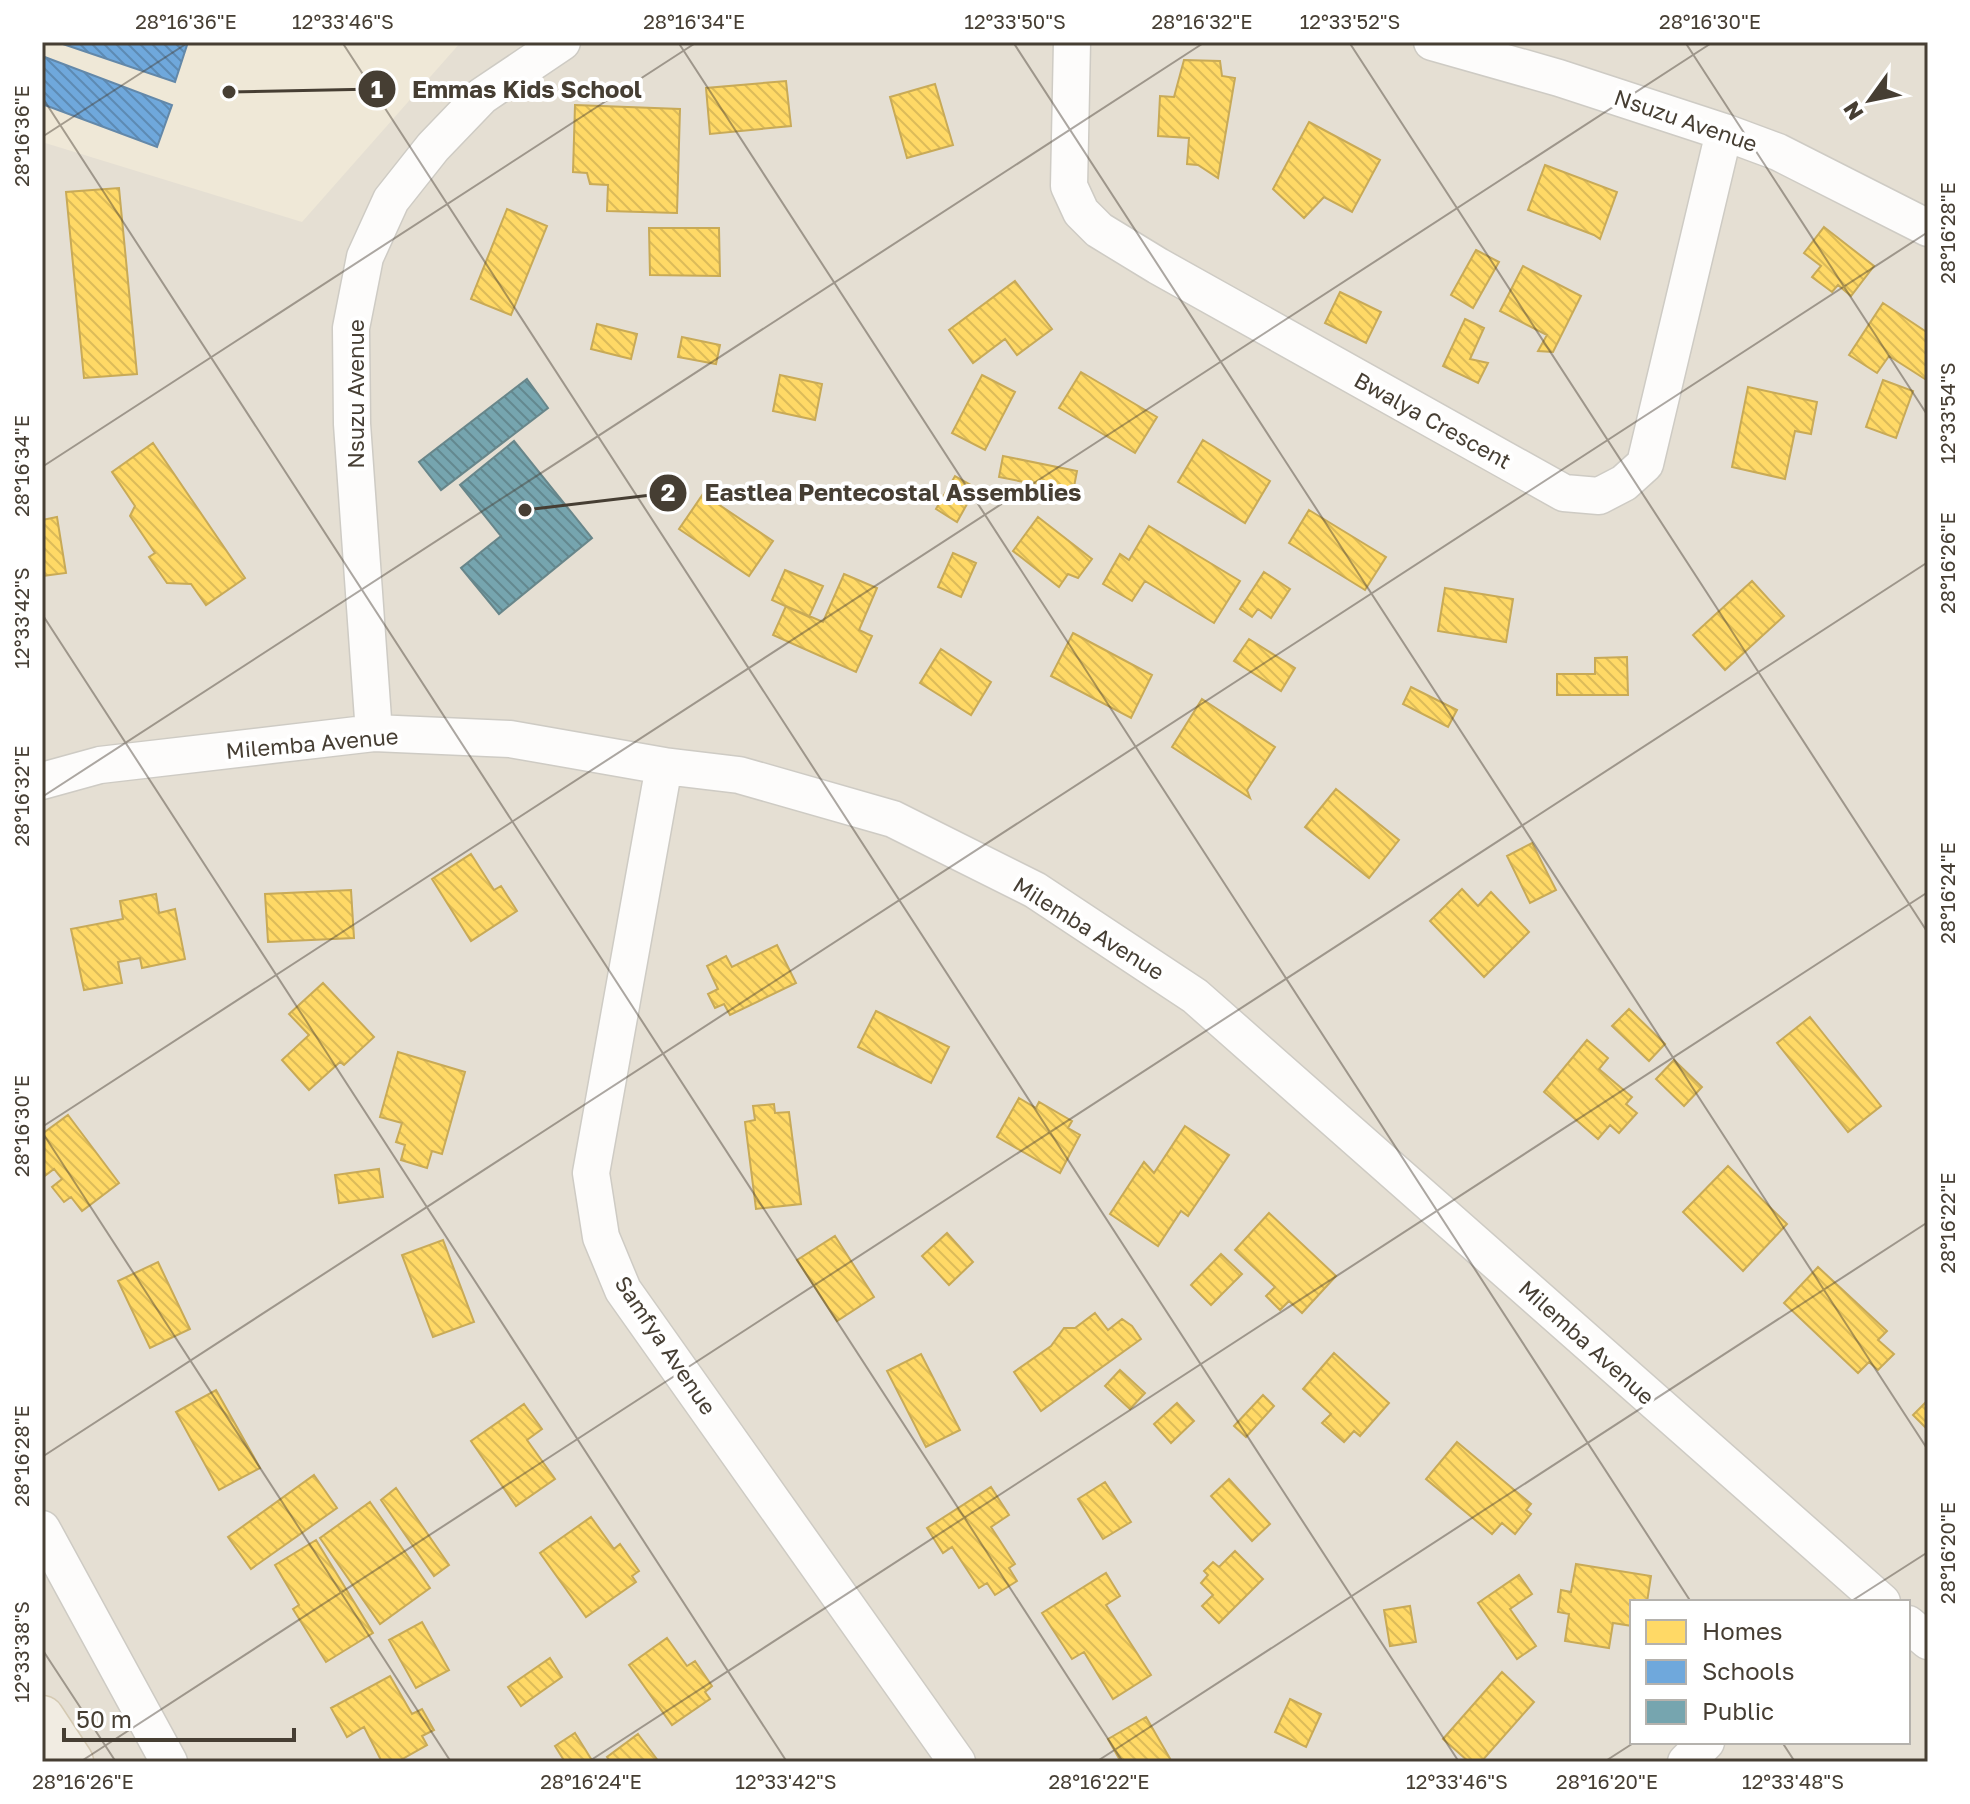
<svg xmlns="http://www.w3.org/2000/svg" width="1970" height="1804" font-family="'Golos Text',sans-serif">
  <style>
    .residential { fill: #e5dfd3; fill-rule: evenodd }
    .education { fill: #efe8d7 }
    .homes { fill: url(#homes-back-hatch); stroke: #c8aa57; stroke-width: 2 }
    .schools { fill: url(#schools-back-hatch); stroke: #6388a9; stroke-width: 2 }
    .public { fill: url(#public-back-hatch); stroke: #68868a; stroke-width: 2 }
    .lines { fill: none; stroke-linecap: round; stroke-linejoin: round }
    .street-casing { stroke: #cecbc4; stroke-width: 39 }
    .primary-casing { stroke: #d4c9b2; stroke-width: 47 }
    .street { stroke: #fdfcfb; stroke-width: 36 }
    .primary { stroke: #f1ece2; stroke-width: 44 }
    .ticks { fill: none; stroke: #463e33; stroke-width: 2; stroke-opacity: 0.45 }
    .labels { text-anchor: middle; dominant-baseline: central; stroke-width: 8; stroke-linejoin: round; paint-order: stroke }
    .street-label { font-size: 22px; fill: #463e33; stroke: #fff }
    .leader { fill: none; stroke: #463e33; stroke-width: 3 }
    .callout-dot { fill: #463e33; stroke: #fff; stroke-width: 3 }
    .mark-label { font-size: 24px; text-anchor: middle; font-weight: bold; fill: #fff }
    .callout-label { font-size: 24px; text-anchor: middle; font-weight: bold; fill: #463e33; stroke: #fff; stroke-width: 8; stroke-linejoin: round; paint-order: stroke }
    .neatline { fill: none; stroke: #463e33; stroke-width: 3 }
    .ticks-label { font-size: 20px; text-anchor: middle; fill: #463e33 }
  </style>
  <defs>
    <pattern id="homes-back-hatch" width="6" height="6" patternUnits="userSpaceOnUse" patternTransform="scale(2)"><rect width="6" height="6" fill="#ffd966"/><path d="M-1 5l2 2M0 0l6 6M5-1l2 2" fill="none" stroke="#dcbb59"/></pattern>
    <pattern id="schools-back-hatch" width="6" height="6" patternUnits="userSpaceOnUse" patternTransform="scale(2)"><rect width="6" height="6" fill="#6fa8dc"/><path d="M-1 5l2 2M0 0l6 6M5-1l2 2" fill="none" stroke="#5d8ab3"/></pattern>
    <pattern id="public-back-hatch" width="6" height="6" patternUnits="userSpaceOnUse" patternTransform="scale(2)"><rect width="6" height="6" fill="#76a5af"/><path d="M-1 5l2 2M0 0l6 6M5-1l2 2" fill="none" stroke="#63888f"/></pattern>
  </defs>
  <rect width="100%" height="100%" fill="#f0ede6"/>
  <!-- residential -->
  <path class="residential" d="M42 42H1928V1762H42ZM1632 1602H1908V1742H1632Z"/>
  <!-- education -->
  <path class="education" d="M42 42H461L302 222 42 142Z"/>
  <!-- homes -->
  <path class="homes" d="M1184 60 1220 61 1222 76 1235 78 1218 178 1198 165 1187 164 1189 138 1158 136 1160 96 1174 97Z
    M786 81 791 126 710 134 706 88Z
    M935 84 953 145 907 158 890 97Z
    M575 105 680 109 677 213 607 211 608 185 590 184 587 173 573 172Z
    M1309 122 1380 160 1352 212 1324 197 1304 218 1273 189Z
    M1545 165 1617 192 1600 239 1594 235 1528 210Z
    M119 188 137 374 84 378 66 192Z
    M507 209 547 226 511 315 471 299Z
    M1824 227 1874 266 1851 296 1838 285 1832 292 1812 277 1821 266 1804 253Z
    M649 228H719L720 276 650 275Z
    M1476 250 1499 262 1473 308 1451 295Z
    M1523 266 1581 296 1553 352 1538 351 1547 335 1500 311Z
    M1015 281 1052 329 1017 355 1005 339 973 363 949 330Z
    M1340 292 1381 312 1366 343 1325 323Z
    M1883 303 1928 333V381L1889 356 1877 373 1849 355Z
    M1465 319 1484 328 1470 359 1488 363 1478 383 1443 366Z
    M597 324 637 334 631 359 591 349Z
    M682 337 720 345 716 364 678 357Z
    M1081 372 1157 417 1135 453 1059 408Z
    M780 375 822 384 815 420 773 411Z
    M982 375 1015 392 985 450 952 433Z
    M1883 380 1913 391 1896 438 1866 427Z
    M1748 387 1817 402 1811 434 1795 431 1785 479 1732 467Z
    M1203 440 1270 481 1245 523 1178 482Z
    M153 443 245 578 206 605 191 584 167 583 149 557 155 553 130 516 135 506 112 472Z
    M1003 456 1077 471 1073 492 999 477Z
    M955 476 976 488 957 522 936 509Z
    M703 494 773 541 749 576 679 529Z
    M1309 510 1386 557 1365 590 1289 543Z
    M57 517 66 573 42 576V520Z
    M1038 517 1092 559 1078 578 1068 574 1059 587 1013 551Z
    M1149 526 1240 581 1214 623 1145 581 1132 601 1103 584 1120 554 1129 560Z
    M953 553 976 563 961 597 938 587Z
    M785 570 823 586 809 617 772 600Z
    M1264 572 1290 589 1271 618 1258 609 1252 617 1240 609Z
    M844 574 877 588 859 630 872 636 856 672 773 635 786 606 823 622Z
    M1752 581 1784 616 1725 670 1693 635Z
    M1445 588 1513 599 1506 642 1438 631Z
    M1073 633 1152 675 1131 718 1051 676Z
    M1249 639 1295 668 1281 691 1234 661Z
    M941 649 991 682 971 715 920 683Z
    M1627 657 1628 695H1557V674H1595V658Z
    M1411 687 1457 710 1448 727 1403 704Z
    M1202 699 1275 747 1247 790 1250 798 1172 747Z
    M1336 789 1399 840 1369 878 1305 827Z
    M1532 843 1556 890 1530 903 1507 856Z
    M471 854 494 890 501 886 517 911 471 941 432 879Z
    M1462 889 1478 906 1491 892 1529 932 1484 977 1430 921Z
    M351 890 354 938 268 942 265 894Z
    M156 894 159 913 175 909 185 959 142 968 140 958 118 962 122 983 84 990 71 929 123 919 120 901Z
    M777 945 796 983 730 1015 724 1004 715 1008 708 994 718 989 707 966 726 956 732 967Z
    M323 983 374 1037 344 1065 340 1062 309 1090 282 1060 309 1035 289 1014Z
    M1629 1009 1665 1044 1649 1061 1612 1026Z
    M876 1011 949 1047 931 1083 858 1047Z
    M1810 1017 1881 1106 1848 1132 1777 1043Z
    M1587 1040 1608 1058 1599 1069 1632 1097 1626 1104 1637 1113 1619 1133 1610 1125 1598 1139 1544 1092Z
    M398 1052 465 1072 442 1154 432 1151 427 1168 401 1160 405 1145 396 1142 402 1123 380 1117Z
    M1674 1060 1702 1087 1684 1106 1656 1079Z
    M1019 1098 1036 1108 1039 1102 1072 1121 1068 1128 1080 1135 1060 1173 997 1137Z
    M774 1104 775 1113 789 1112 801 1204 756 1209 745 1122 755 1120 753 1106Z
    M68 1115 119 1183 82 1211 71 1197 64 1202 52 1187 62 1179 54 1169 42 1178V1134Z
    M1185 1126 1229 1155 1188 1216 1181 1211 1158 1246 1110 1214 1144 1162 1154 1173Z
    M1728 1166 1787 1224 1743 1271 1683 1212Z
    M379 1169 383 1197 339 1203 335 1175Z
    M1269 1213 1336 1276 1302 1313 1289 1301 1280 1310 1266 1296 1275 1287 1235 1250Z
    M947 1233 973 1262 949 1285 922 1256Z
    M835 1236 874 1297 837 1321 797 1260Z
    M443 1240 474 1322 433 1337 402 1255Z
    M1221 1254 1242 1274 1211 1305 1191 1285Z
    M158 1262 190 1329 150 1348 118 1281Z
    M1818 1267 1887 1331 1878 1340 1894 1354 1878 1370 1869 1362 1858 1373 1784 1303Z
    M1095 1313 1108 1330 1122 1319 1132 1326 1141 1339 1041 1411 1014 1372 1051 1346 1064 1328H1075Z
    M1334 1353 1389 1403 1360 1436 1354 1431 1344 1442 1322 1423 1331 1414 1303 1389Z
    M921 1354 960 1430 926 1447 887 1371Z
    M1120 1370 1145 1393 1130 1409 1105 1386Z
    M216 1390 260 1468 219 1490 176 1412Z
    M1263 1395 1274 1406 1246 1437 1234 1426Z
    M1928 1400V1430L1913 1415Z
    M1177 1403 1194 1421 1171 1443 1154 1424Z
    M524 1404 542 1429 527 1440 555 1479 516 1506 471 1441Z
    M1457 1442 1531 1504 1526 1510 1531 1514 1515 1534 1502 1523 1492 1534 1426 1479Z
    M314 1475 337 1508 251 1569 228 1537Z
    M1229 1479 1270 1524 1252 1541 1211 1496Z
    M1105 1482 1131 1522 1103 1539 1078 1499Z
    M991 1487 1009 1515 991 1527 1015 1564 1009 1568 1017 1581 995 1595 987 1583 979 1588 952 1547 943 1553 927 1528Z
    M396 1488 449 1565 434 1576 381 1500Z
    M370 1502 430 1588 380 1624 320 1538Z
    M591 1517 614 1549 620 1544 639 1571 632 1576 636 1582 586 1617 540 1553Z
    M316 1540 373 1633 326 1662 293 1609 299 1605 275 1565Z
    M1235 1551 1263 1579 1219 1623 1202 1606 1213 1595 1201 1583 1208 1575 1204 1571 1213 1562 1219 1567Z
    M1576 1564 1651 1576 1647 1602H1632V1626L1613 1623 1609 1648 1565 1641 1569 1614 1558 1612 1561 1590 1571 1592Z
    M1106 1573 1120 1596 1106 1605 1151 1675 1113 1699 1084 1652 1072 1659 1042 1613Z
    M1519 1575 1532 1594 1510 1609 1536 1646 1517 1659 1478 1603Z
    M1410 1606 1416 1642 1390 1646 1384 1610Z
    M422 1622 449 1670 416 1688 389 1640Z
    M667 1638 687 1666 695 1661 712 1686 705 1692 710 1699 672 1725 629 1665Z
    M550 1658 562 1677 521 1706 508 1687Z
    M1502 1672 1534 1702 1481 1762H1469L1443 1739Z
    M390 1676 412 1714 422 1709 434 1730 422 1736 427 1745 397 1762H382L364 1727 347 1737 331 1708Z
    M1290 1699 1321 1714 1306 1747 1275 1732Z
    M1146 1717 1172 1762H1121L1108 1739Z
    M575 1733 593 1762H565L555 1746Z
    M638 1734 659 1762H611L607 1757Z"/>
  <!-- schools -->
  <path class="schools" d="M57 42H188L175 82Z
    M42 56 172 105 157 147 42 104Z"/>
  <!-- public -->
  <path class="public" d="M527 379 548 408 441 490 419 462Z
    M514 441 592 538 499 614 461 568 501 536 460 485Z"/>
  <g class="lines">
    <!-- street casing -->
    <g class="street-casing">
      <path id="street" d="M1072 42 1069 186 1081 212 1099 230 1158 266 1564 493 1599 496 1624 483 1645 464 1724 132
        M1432 42 1559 78 1724 132 1778 152 1928 228
        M374 733 352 424 351 328 365 257 391 200 433 147 482 96 562 42
        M664 766 591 1173 601 1237 623 1290 957 1762
        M42 781 100 765 374 733 510 739 664 766 739 775 893 819 1035 890 1195 996 1882 1602
        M42 1529 169 1762
        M1908 1624 1928 1641
        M1686 1762 1706 1742"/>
    </g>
    <!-- primary casing -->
    <g class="primary-casing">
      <path id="primary" d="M42 1718 71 1762"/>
    </g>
    <!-- street -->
    <use href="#street" class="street"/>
    <!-- primary -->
    <use href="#primary" class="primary"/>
  </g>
  <!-- ticks -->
  <path class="ticks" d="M342 42 1459 1762M678 42 1691 1602M1013 42 1928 1450M1349 42 1928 933M1685 42 1928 416M42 97 1123 1762M42 137 189 42M42 467 697 42M42 614 787 1762M42 797 1205 42M42 1127 1713 42M42 1132 451 1762M42 1457 1928 232M1850 1602 1928 1552M42 1649 116 1762M1782 1742 1795 1762M80 1762 1928 562M588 1762 1928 892M1096 1762 1928 1222M1604 1762 1635 1742"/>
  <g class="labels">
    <!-- street labels -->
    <g class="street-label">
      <text transform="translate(1686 120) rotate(19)">Nsuzu Avenue</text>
      <text transform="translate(355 394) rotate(-90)">Nsuzu Avenue</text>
      <text transform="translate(1433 420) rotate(29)">Bwalya Crescent</text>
      <text transform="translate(312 743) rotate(-5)">Milemba Avenue</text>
      <text transform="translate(1089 928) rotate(32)">Milemba Avenue</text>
      <text transform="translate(1587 1342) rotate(42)">Milemba Avenue</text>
      <text transform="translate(666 1345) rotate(56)">Samfya Avenue</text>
    </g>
  </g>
  <!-- callouts -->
  <path class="leader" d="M229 92L377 89M525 510L668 493"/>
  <g class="callout-dot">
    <circle cx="229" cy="92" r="8"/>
    <circle cx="525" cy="510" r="8"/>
    <circle cx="377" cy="89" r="20"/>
    <circle cx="668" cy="493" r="20"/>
  </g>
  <g class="mark-label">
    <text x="377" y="98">1</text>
    <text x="668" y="501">2</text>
  </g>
  <g class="callout-label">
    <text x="527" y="98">Emmas Kids School</text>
    <text x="893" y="501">Eastlea Pentecostal Assemblies</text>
  </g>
  <!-- border -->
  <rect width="1970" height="1804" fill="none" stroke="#ffffff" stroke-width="88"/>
  <!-- legend -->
  <rect x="1630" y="1600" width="280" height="144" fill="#ffffff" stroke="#b5b2ad" stroke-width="2"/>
  <rect x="1646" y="1620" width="40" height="24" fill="#ffd966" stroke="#b5b2ad" stroke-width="2"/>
  <text x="1702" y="1640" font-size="24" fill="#463e33">Homes</text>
  <rect x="1646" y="1660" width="40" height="24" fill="#6fa8dc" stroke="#b5b2ad" stroke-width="2"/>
  <text x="1702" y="1680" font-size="24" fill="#463e33">Schools</text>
  <rect x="1646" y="1700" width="40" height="24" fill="#76a5af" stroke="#b5b2ad" stroke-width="2"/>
  <text x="1702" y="1720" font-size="24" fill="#463e33">Public</text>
  <!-- north arrow -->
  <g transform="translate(1870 100) rotate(237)" stroke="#ffffff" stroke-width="6" paint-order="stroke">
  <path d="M0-6L14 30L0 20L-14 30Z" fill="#463e33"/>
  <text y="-12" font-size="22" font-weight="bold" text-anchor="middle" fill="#463e33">N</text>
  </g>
  <!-- scale -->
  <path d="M64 1728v12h230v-12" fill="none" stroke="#463e33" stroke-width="4"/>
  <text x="76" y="1728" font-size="24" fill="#463e33" stroke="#ffffff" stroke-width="6" paint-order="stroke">50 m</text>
  <rect x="44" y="44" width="1882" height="1716" class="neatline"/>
  <g class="ticks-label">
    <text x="186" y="29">28°16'36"E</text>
    <text x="343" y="29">12°33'46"S</text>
    <text x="694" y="29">28°16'34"E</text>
    <text x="1015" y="29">12°33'50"S</text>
    <text x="1202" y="29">28°16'32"E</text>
    <text x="1350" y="29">12°33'52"S</text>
    <text x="1710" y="29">28°16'30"E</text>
    <text transform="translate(22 136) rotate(-90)" y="7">28°16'36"E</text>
    <text transform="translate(1948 233) rotate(-90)" y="7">28°16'28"E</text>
    <text transform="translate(1948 413) rotate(-90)" y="7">12°33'54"S</text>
    <text transform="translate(22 466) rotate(-90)" y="7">28°16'34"E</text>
    <text transform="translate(1948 563) rotate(-90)" y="7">28°16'26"E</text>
    <text transform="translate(22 618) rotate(-90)" y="7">12°33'42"S</text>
    <text transform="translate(22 796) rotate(-90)" y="7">28°16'32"E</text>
    <text transform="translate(1948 893) rotate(-90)" y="7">28°16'24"E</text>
    <text transform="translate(22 1126) rotate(-90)" y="7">28°16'30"E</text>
    <text transform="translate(1948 1223) rotate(-90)" y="7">28°16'22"E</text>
    <text transform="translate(22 1456) rotate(-90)" y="7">28°16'28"E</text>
    <text transform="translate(1948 1553) rotate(-90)" y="7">28°16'20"E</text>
    <text transform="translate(22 1652) rotate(-90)" y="7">12°33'38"S</text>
    <text x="83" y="1789">28°16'26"E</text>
    <text x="591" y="1789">28°16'24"E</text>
    <text x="786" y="1789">12°33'42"S</text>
    <text x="1099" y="1789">28°16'22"E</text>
    <text x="1457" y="1789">12°33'46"S</text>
    <text x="1607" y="1789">28°16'20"E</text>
    <text x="1793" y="1789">12°33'48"S</text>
  </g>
</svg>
